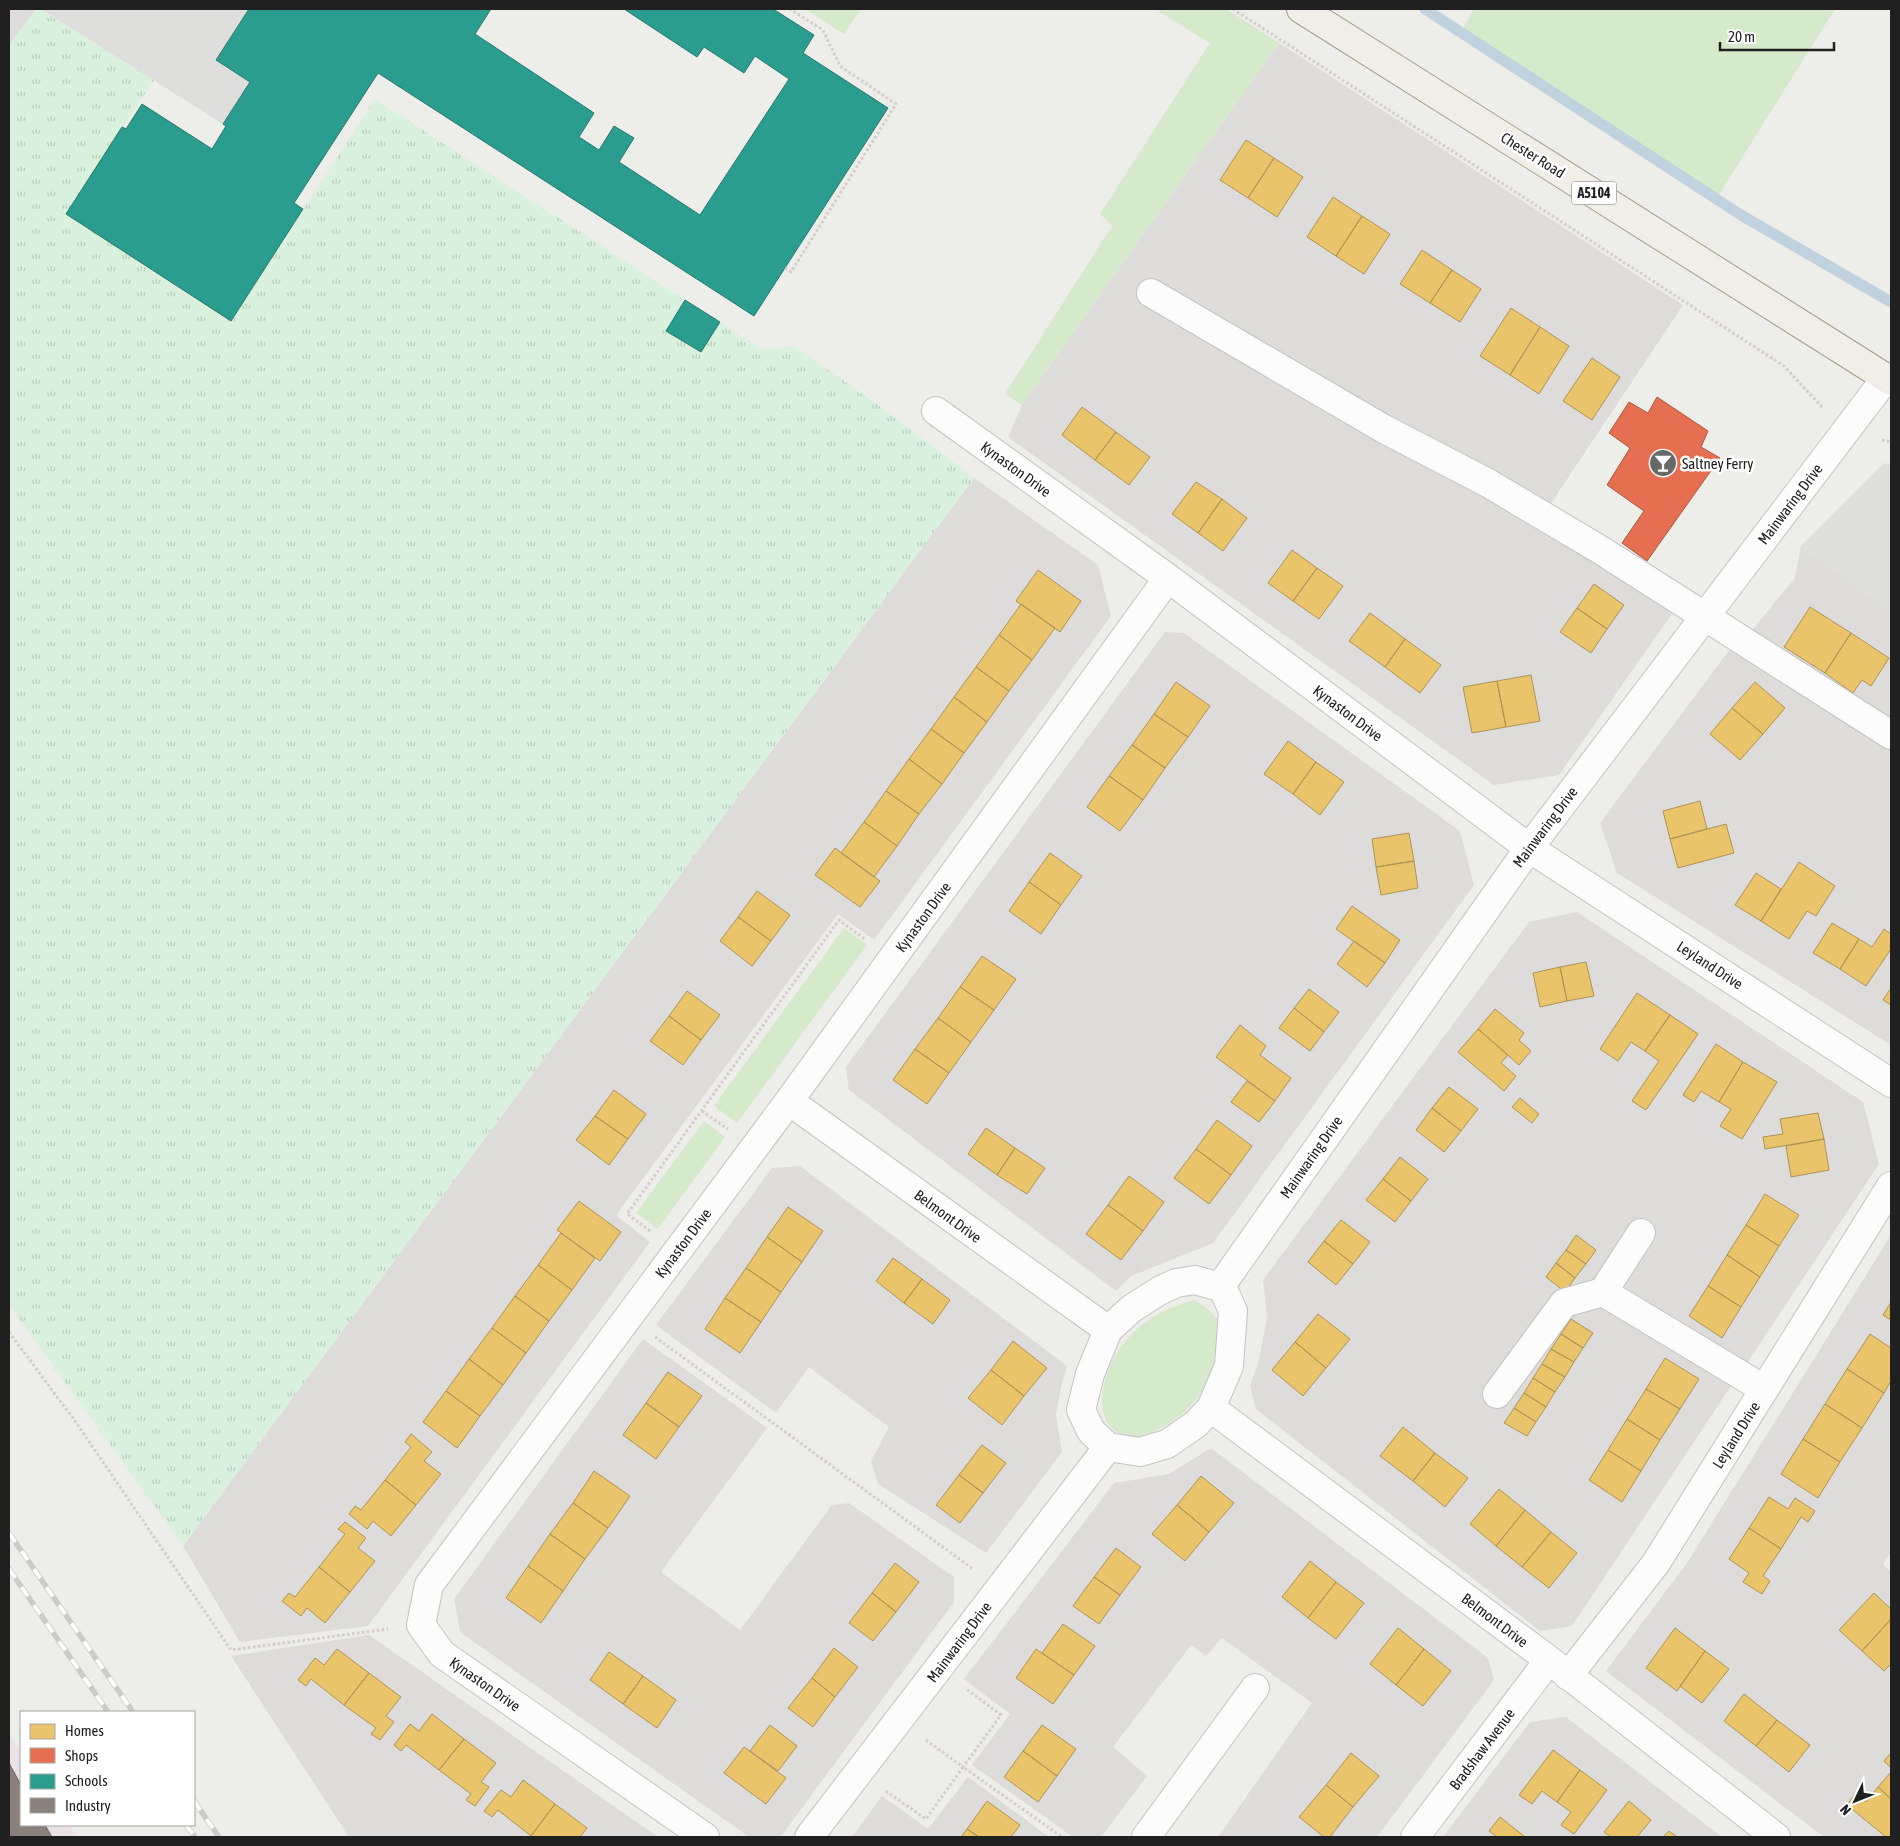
<svg xmlns="http://www.w3.org/2000/svg" width="1900" height="1846" font-family="'Asap Condensed',sans-serif">
  <style>
    .residential { fill: #dddcda }
    .industrial { fill: #eae2e6 }
    .grass { fill: #d5e9cb }
    .park { fill: url(#park-tufts) }
    .parking { fill: #dededc }
    .homes { fill: #e9c46a; stroke: #ad9354 }
    .shops { fill: #e76f51; stroke: #ab5742 }
    .schools { fill: #2a9d8f; stroke: #27786e }
    .industry { fill: #8a817c; stroke: #6a6460 }
    .lines { fill: none; stroke-linecap: round; stroke-linejoin: round }
    .stream { stroke: #bfd2de; stroke-width: 11 }
    .minor-casing { stroke: #c3c3c1; stroke-width: 30 }
    .major-casing { stroke: #a29e88; stroke-width: 30 }
    .path { stroke: #d6ccc9; stroke-width: 3; stroke-dasharray: 2.5 2.5; stroke-linecap: butt }
    .minor { stroke: #fcfcfc; stroke-width: 28 }
    .major { stroke: #f0eee6; stroke-width: 28 }
    .rail-casing { stroke: #cbcbca; stroke-width: 5.5 }
    .rail { stroke: #fff; stroke-width: 4; stroke-dasharray: 11; stroke-linecap: butt }
    .labels { text-anchor: middle; dominant-baseline: central; stroke-width: 5; stroke-linejoin: round; paint-order: stroke }
    .shield { fill: #fff; stroke: #636363; stroke-width: 1 }
    .shield-label { font-size: 14px; font-weight: bold; fill: #202020 }
    .street-label { font-size: 15px; fill: #202020; stroke: #fff }
    .poi-label { font-size: 15px; fill: #202020; stroke: #fff; text-anchor: start }
  </style>
  <defs>
    <pattern id="park-tufts" width="24" height="20" patternUnits="userSpaceOnUse" patternTransform="scale(1.25)"><rect width="24" height="20" fill="#d9f1dd"/><path d="M3 7l-1-3M5 7V3M7 7l1-3M15 17l-1-3M17 17v-4M19 17l1-3" fill="none" stroke="#bacebd"/></pattern>
  </defs>
  <rect width="100%" height="100%" fill="#edede9"/>
  <!-- residential -->
  <path class="residential" d="M9 9H36L9 45Z
    M1279 43 1683 305 1540 520 1676 608 1559 775 1494 785 1008 437 1022 405Z
    M974 478 1098 565 1111 616 874 940 838 914 616 1215 650 1242 368 1626 240 1642 183 1546Z
    M1801 546 1891 611V727L1748 635 1795 578Z
    M1165 632 1184 633 1460 831 1474 885 1213 1243 1131 1276 1116 1291 849 1090 846 1067Z
    M1733 645 1891 748V1045L1617 873 1600 823Z
    M1577 912 1863 1102 1879 1164 1747 1363 1629 1293 1609 1311 1731 1386 1572 1626 1540 1631 1256 1409 1250 1386 1259 1360 1267 1317 1263 1280 1529 922Z
    M800 1166 1067 1366 1061 1387 1056 1415 1062 1452 986 1553 878 1484 871 1461 889 1427 809 1367 776 1413 656 1325 772 1168Z
    M1891 1235V1552L1883 1564 1891 1572V1837H1824L1606 1671 1687 1563Z
    M643 1339 767 1428 661 1572 740 1630 832 1505 849 1503 954 1577V1602L782 1835 766 1837H749L460 1632 454 1599Z
    M1211 1448 1488 1658 1494 1680 1377 1837H1218L1312 1703 1222 1638 1206 1656 1191 1645 1113 1747 1147 1776 1101 1837H1073L972 1765 1010 1714 964 1679 1114 1483 1169 1474Z
    M369 1635 658 1837H349L231 1656Z
    M1566 1717 1722 1837H1443L1530 1722Z
    M968 1777 1049 1837H852L882 1796 928 1829Z"/>
  <!-- industrial -->
  <path class="industrial" d="M9 1734 21 1753V1825H69L77 1837H9Z"/>
  <!-- grass -->
  <path class="grass" d="M805 9H861L844 34Z
    M1155 9H1226L1279 43 1022 405 1005 394 1112 226 1100 214 1210 43Z
    M1474 9H1835L1717 198 1461 32Z
    M844 928 867 945 737 1123 714 1106Z
    M704 1121 725 1137 658 1229 636 1213Z
    M1194 1300C1203 1306 1215 1312 1219 1323 1222 1333 1220 1343 1218 1353 1210 1390 1186 1419 1150 1433 1140 1437 1130 1441 1120 1435 1088 1416 1105 1367 1124 1343 1130 1335 1140 1326 1149 1320 1162 1310 1178 1305 1194 1300Z"/>
  <!-- park -->
  <path class="park" d="M36 9H41L154 80 66 214 231 321 375 99 761 349 795 346 885 410 974 478 183 1546 9 1305V45Z"/>
  <!-- parking -->
  <path class="parking" d="M41 9H249L216 60 250 82 223 124Z
    M1884 463 1891 465V611L1801 546Z"/>
  <!-- homes -->
  <path class="homes" d="M1246 140 1274 158 1248 198 1220 180Z
    M1274 158 1303 177 1277 217 1248 198Z
    M1333 197 1362 216 1336 256 1307 237Z
    M1362 216 1390 234 1364 274 1336 256Z
    M1422 250 1452 270 1430 303 1400 284Z
    M1452 270 1481 289 1460 322 1430 303Z
    M1511 308 1540 327 1510 375 1480 356Z
    M1540 327 1569 346 1539 394 1510 375Z
    M1592 358 1620 377 1592 420 1563 401Z
    M1082 407 1116 432 1095 460 1062 435Z
    M1116 432 1150 457 1129 485 1095 460Z
    M1196 482 1222 499 1198 533 1172 514Z
    M1222 499 1247 518 1223 551 1198 533Z
    M1292 550 1317 568 1293 601 1268 583Z
    M1317 568 1343 586 1319 619 1293 601Z
    M1038 570 1081 601 1060 632 1016 601Z
    M1594 584 1624 605 1607 629 1577 608Z
    M1021 604 1055 628 1032 660 999 635Z
    M1810 607 1851 633 1825 673 1784 647Z
    M1577 608 1607 629 1591 653 1560 632Z
    M1370 613 1405 639 1385 667 1349 641Z
    M1851 633 1889 658 1871 686 1862 680 1853 693 1825 673Z
    M999 635 1032 660 1009 691 976 667Z
    M1405 639 1441 665 1420 693 1385 667Z
    M976 667 1009 691 987 722 954 697Z
    M1531 675 1540 721 1506 727 1497 681Z
    M1497 681 1506 727 1472 733 1463 687Z
    M1176 682 1210 706 1188 737 1154 714Z
    M1755 682 1785 708 1763 734 1732 708Z
    M954 697 987 722 964 753 931 729Z
    M1732 708 1763 734 1740 760 1710 734Z
    M1154 714 1188 737 1165 768 1132 745Z
    M931 729 964 753 942 784 909 759Z
    M1288 741 1316 762 1293 794 1264 774Z
    M1132 745 1165 768 1143 800 1109 776Z
    M909 759 942 784 919 814 886 791Z
    M1316 762 1344 782 1320 815 1293 794Z
    M1109 776 1143 800 1120 831 1087 807Z
    M886 791 919 814 897 846 864 822Z
    M1700 801 1707 829 1670 839 1663 811Z
    M864 822 897 846 874 877 841 853Z
    M1726 824 1734 853 1678 868 1670 839Z
    M1409 833 1414 861 1376 867 1372 839Z
    M835 848 880 881 860 907 815 875Z
    M1050 853 1082 876 1061 905 1029 882Z
    M1414 861 1418 888 1381 895 1376 867Z
    M1799 862 1835 886 1816 916 1807 911 1789 939 1761 921Z
    M1756 873 1781 889 1761 921 1735 905Z
    M1029 882 1061 905 1041 934 1009 911Z
    M757 891 790 915 771 941 738 917Z
    M1352 906 1400 940 1385 963 1336 929Z
    M738 917 771 941 752 966 720 941Z
    M1832 923 1859 939 1840 969 1813 953Z
    M1884 929 1891 934V949L1866 986 1840 969 1859 939 1872 947Z
    M1354 941 1385 963 1367 987 1337 964Z
    M982 956 1016 979 994 1010 960 987Z
    M1586 962 1594 996 1567 1001 1560 967Z
    M1560 967 1567 1001 1540 1007 1533 973Z
    M960 987 994 1010 971 1042 938 1018Z
    M1891 988V1005L1883 1000Z
    M1309 989 1339 1012 1324 1032 1294 1008Z
    M687 991 720 1015 701 1040 669 1016Z
    M1637 993 1670 1015 1645 1051 1631 1042 1618 1061 1600 1049Z
    M1294 1008 1324 1032 1310 1051 1279 1028Z
    M1495 1009 1524 1033 1519 1040 1531 1051 1519 1065 1478 1029Z
    M1670 1015 1698 1034 1646 1110 1632 1101 1659 1061 1645 1051Z
    M669 1016 701 1040 683 1065 650 1041Z
    M938 1018 971 1042 949 1073 915 1049Z
    M1240 1025 1266 1046 1260 1055 1291 1078 1275 1101 1216 1057Z
    M1478 1029 1508 1055 1501 1063 1516 1076 1504 1091 1458 1052Z
    M1716 1044 1743 1062 1719 1102 1701 1091 1694 1102 1683 1095Z
    M915 1049 949 1073 927 1104 893 1080Z
    M1743 1062 1777 1082 1742 1139 1720 1126 1731 1109 1719 1102Z
    M1247 1081 1275 1101 1259 1122 1231 1102Z
    M1449 1087 1478 1109 1461 1131 1432 1108Z
    M614 1090 646 1114 628 1139 595 1116Z
    M1520 1098 1539 1114 1532 1123 1512 1107Z
    M1432 1108 1461 1131 1444 1152 1416 1130Z
    M1818 1113 1824 1139 1765 1149 1763 1137 1783 1134 1780 1119Z
    M595 1116 628 1139 609 1165 576 1140Z
    M1217 1120 1252 1146 1231 1175 1196 1149Z
    M986 1128 1015 1148 997 1175 968 1154Z
    M1824 1139 1829 1170 1791 1177 1786 1146Z
    M1015 1148 1045 1168 1027 1194 997 1175Z
    M1196 1149 1231 1175 1209 1204 1174 1178Z
    M1400 1157 1428 1179 1411 1201 1383 1179Z
    M1129 1176 1164 1202 1143 1231 1108 1205Z
    M1383 1179 1411 1201 1395 1222 1366 1200Z
    M1765 1194 1799 1215 1779 1246 1746 1225Z
    M579 1201 621 1232 600 1261 557 1230Z
    M1108 1205 1143 1231 1121 1260 1086 1234Z
    M788 1207 823 1231 802 1262 767 1237Z
    M1341 1220 1370 1242 1353 1264 1324 1241Z
    M1746 1225 1779 1246 1760 1277 1727 1255Z
    M561 1233 595 1258 572 1290 538 1265Z
    M1576 1235 1596 1250 1586 1264 1566 1250Z
    M767 1237 802 1262 781 1292 746 1268Z
    M1324 1241 1353 1264 1336 1285 1308 1262Z
    M1566 1250 1586 1264 1575 1278 1556 1263Z
    M1727 1255 1760 1277 1741 1307 1708 1286Z
    M893 1258 922 1279 904 1303 876 1281Z
    M1556 1263 1575 1278 1565 1292 1546 1277Z
    M538 1265 572 1290 549 1321 515 1296Z
    M746 1268 781 1292 761 1322 725 1298Z
    M922 1279 950 1300 933 1324 904 1303Z
    M1708 1286 1741 1307 1722 1338 1689 1316Z
    M515 1296 549 1321 526 1353 492 1328Z
    M725 1298 761 1322 740 1353 705 1329Z
    M1891 1302V1320L1883 1315Z
    M1318 1314 1350 1339 1326 1368 1295 1342Z
    M1571 1319 1593 1333 1583 1348 1561 1334Z
    M492 1328 526 1353 503 1385 469 1359Z
    M1561 1334 1583 1348 1574 1362 1551 1349Z
    M1870 1334 1891 1348V1381L1884 1393 1847 1369Z
    M1013 1341 1047 1368 1024 1396 991 1370Z
    M1295 1342 1326 1368 1303 1396 1272 1370Z
    M1551 1349 1574 1362 1565 1377 1542 1364Z
    M1665 1358 1699 1379 1680 1409 1646 1389Z
    M469 1359 503 1385 480 1416 446 1391Z
    M1542 1364 1565 1377 1555 1392 1533 1378Z
    M1847 1369 1884 1393 1862 1428 1825 1404Z
    M991 1370 1024 1396 1002 1425 968 1398Z
    M668 1372 702 1396 679 1427 646 1403Z
    M1533 1378 1555 1392 1546 1407 1524 1393Z
    M1646 1389 1680 1409 1660 1440 1627 1419Z
    M446 1391 480 1416 457 1448 423 1422Z
    M1524 1393 1546 1407 1536 1422 1514 1408Z
    M646 1403 679 1427 656 1459 623 1435Z
    M1825 1404 1862 1428 1840 1462 1803 1439Z
    M1514 1408 1536 1422 1527 1436 1504 1423Z
    M1627 1419 1660 1440 1641 1471 1608 1450Z
    M1403 1427 1435 1453 1413 1481 1380 1456Z
    M411 1434 432 1452 424 1461 441 1474 416 1505 385 1480 411 1447 405 1442Z
    M1803 1439 1840 1462 1818 1498 1781 1474Z
    M982 1445 1006 1463 983 1493 959 1475Z
    M1608 1450 1641 1471 1622 1502 1589 1480Z
    M1435 1453 1468 1478 1445 1507 1413 1481Z
    M594 1471 630 1496 608 1528 573 1503Z
    M959 1475 983 1493 960 1523 936 1505Z
    M1201 1476 1234 1503 1209 1532 1177 1505Z
    M385 1480 416 1505 391 1536 373 1521 367 1529 349 1514 355 1506 361 1510Z
    M1499 1489 1525 1510 1496 1546 1470 1524Z
    M1769 1497 1788 1509 1795 1498 1815 1511 1808 1522 1801 1517 1781 1549 1749 1528Z
    M573 1503 608 1528 585 1559 550 1534Z
    M1177 1505 1209 1532 1185 1561 1152 1534Z
    M1525 1510 1551 1532 1522 1567 1496 1546Z
    M345 1522 366 1538 358 1548 375 1561 350 1592 319 1567 345 1534 338 1529Z
    M1749 1528 1781 1549 1763 1576 1770 1581 1762 1594 1743 1582 1749 1573 1729 1559Z
    M1551 1532 1577 1553 1549 1588 1522 1567Z
    M550 1534 585 1559 563 1591 528 1566Z
    M1116 1548 1141 1567 1120 1595 1094 1577Z
    M1310 1561 1336 1582 1308 1618 1282 1597Z
    M895 1563 919 1582 896 1612 872 1593Z
    M528 1566 563 1591 541 1623 506 1598Z
    M319 1567 350 1592 325 1623 307 1608 301 1616 282 1601 289 1593 295 1597Z
    M1094 1577 1120 1595 1099 1624 1073 1606Z
    M1336 1582 1364 1603 1336 1639 1308 1618Z
    M872 1593 896 1612 873 1641 849 1623Z
    M1874 1593 1891 1609V1619L1862 1651 1839 1630Z
    M1891 1619V1664L1884 1671 1862 1651Z
    M1063 1624 1095 1646 1074 1675 1042 1653Z
    M1398 1628 1424 1649 1396 1685 1370 1664Z
    M1675 1628 1705 1651 1677 1691 1646 1668Z
    M834 1648 858 1667 835 1697 812 1678Z
    M337 1649 369 1673 344 1705 311 1679 306 1686 298 1680 315 1658 324 1665Z
    M1036 1649 1074 1675 1053 1704 1016 1678Z
    M1424 1649 1451 1671 1423 1706 1396 1685Z
    M1705 1651 1729 1669 1702 1703 1680 1686Z
    M609 1652 643 1676 623 1704 590 1680Z
    M369 1673 401 1697 386 1716 394 1722 380 1740 371 1734 376 1728 344 1705Z
    M643 1676 676 1700 657 1728 623 1704Z
    M812 1678 835 1697 813 1727 788 1708Z
    M1744 1694 1777 1720 1756 1746 1724 1721Z
    M432 1714 464 1739 439 1770 406 1745 401 1751 394 1745 410 1724 419 1731Z
    M1777 1720 1810 1745 1789 1772 1756 1746Z
    M770 1725 797 1746 778 1771 750 1751Z
    M1042 1725 1076 1749 1057 1776 1023 1751Z
    M464 1739 496 1763 481 1782 489 1787 475 1806 466 1800 471 1794 439 1770Z
    M744 1747 786 1778 766 1804 724 1773Z
    M1553 1750 1580 1770 1557 1802 1542 1791 1532 1804 1519 1795Z
    M1023 1751 1057 1776 1038 1802 1004 1777Z
    M1351 1753 1379 1776 1353 1807 1326 1785Z
    M1891 1753V1768L1884 1761Z
    M1580 1770 1607 1790 1574 1834 1561 1825 1571 1812 1557 1802Z
    M1891 1772V1799L1878 1787Z
    M523 1780 555 1804 531 1836 498 1810 492 1817 484 1811 501 1790 511 1797Z
    M1326 1785 1353 1807 1330 1837H1324L1299 1817Z
    M1878 1787 1891 1799V1837H1886L1847 1805 1855 1794 1866 1802Z
    M987 1801 1020 1825 1011 1837H979L967 1829Z
    M1629 1801 1651 1820 1637 1837H1611L1604 1832Z
    M555 1804 587 1828 580 1837H533L531 1836Z
    M1500 1817 1525 1837H1497L1489 1831Z
    M967 1829 979 1837H961Z
    M1669 1831 1677 1837H1663Z"/>
  <!-- shops -->
  <path class="shops" d="M1657 397 1708 431 1701 447 1720 458 1647 561 1622 543 1644 511 1607 485 1630 448 1609 433 1629 402 1648 413Z"/>
  <!-- schools -->
  <path class="schools" d="M249 9H491L475 34 594 113 579 137 599 150 614 126 634 138 619 162 700 215 789 79 755 56 744 73 704 47 697 57 624 9H773L814 35 803 53 888 108 754 316 378 73 294 203 303 209 231 321 66 214 122 127 126 129 142 104 212 149 226 126 223 124 250 82 216 60Z
    M685 300 720 322 701 352 666 331Z"/>
  <!-- industry -->
  <path class="industry" d="M9 1763 21 1785V1825H45L52 1837H9Z"/>
  <g class="lines">
    <!-- stream -->
    <path class="stream" d="M1425 9 1741 215 1891 302"/>
    <!-- minor casing -->
    <g class="minor-casing">
      <path id="minor" d="M1151 293 1384 429 1488 483 1599 549 1891 735
        M936 411 1168 578 1529 848 1891 1083
        M789 1101 1108 1330
        M1195 1280 1220 1287 1225 1293 1233 1311 1229 1366 1211 1408 1196 1424 1167 1444 1140 1452 1108 1447 1091 1431 1081 1410 1090 1374 1108 1330 1131 1309 1159 1291 1176 1283Z
        M1220 1287 1529 848 1886 378
        M1603 1292 1641 1233
        M1497 1394 1564 1303 1603 1292 1764 1389
        M1211 1408 1549 1660 1776 1837
        M1568 1676 1656 1563 1891 1186
        M705 1837 442 1654 421 1625 429 1585 789 1101 1168 578
        M809 1837 1108 1447
        M1146 1837 1255 1688
        M1415 1837 1549 1660"/>
    </g>
    <!-- major casing -->
    <g class="major-casing">
      <path id="major" d="M1301 9 1891 381"/>
    </g>
    <!-- path -->
    <path class="path" d="M1233 9 1784 366 1822 407
      M785 268 791 272 896 104 840 66 823 30 790 9
      M1882 440 1891 442
      M702 1111 728 1129
      M650 1231 627 1214 839 920 866 940
      M9 1332 75 1421 231 1650 388 1629
      M655 1337 973 1569
      M926 1740 963 1767 1001 1715 965 1688
      M886 1791 926 1819 963 1767 1062 1837"/>
    <!-- minor -->
    <use href="#minor" class="minor"/>
    <!-- major -->
    <use href="#major" class="major"/>
    <!-- rail casing -->
    <g class="rail-casing">
      <path id="rail" d="M9 1533 133 1712
        M9 1569 108 1712
        M194 1801 219 1837
        M186 1825 195 1837"/>
    </g>
    <!-- rail -->
    <use href="#rail" class="rail"/>
  </g>
  <!-- icons -->
  <defs>
    <g id="bar-disc" transform="scale(1.4375)"><circle r="9.5" fill="#686866" stroke="#fff"/><path d="M-6-5H6L.8 .8V4.5H3.5V6h-7V4.5H-.8V.8Z" fill="#fff"/></g>
  </defs>
  <g fill-rule="evenodd">
    <use href="#bar-disc" x="1663" y="463"/>
  </g>
  <g class="labels">
    <!-- shield labels -->
    <rect class="shield" x="1571.5" y="181.5" width="45" height="23" rx="4"/>
    <g class="shield-label">
      <text x="1594" y="193">A5104</text>
    </g>
    <!-- street labels -->
    <g class="street-label">
      <text transform="translate(1533 155) rotate(32)">Chester Road</text>
      <text transform="translate(1016 469) rotate(36)">Kynaston Drive</text>
      <text transform="translate(1790 504) rotate(-53)">Mainwaring Drive</text>
      <text transform="translate(1348 713) rotate(37)">Kynaston Drive</text>
      <text transform="translate(1545 827) rotate(-53)">Mainwaring Drive</text>
      <text transform="translate(923 917) rotate(-54)">Kynaston Drive</text>
      <text transform="translate(1710 965) rotate(33)">Leyland Drive</text>
      <text transform="translate(1311 1157) rotate(-55)">Mainwaring Drive</text>
      <text transform="translate(948 1216) rotate(36)">Belmont Drive</text>
      <text transform="translate(683 1243) rotate(-53)">Kynaston Drive</text>
      <text transform="translate(1736 1435) rotate(-58)">Leyland Drive</text>
      <text transform="translate(1495 1620) rotate(37)">Belmont Drive</text>
      <text transform="translate(959 1642) rotate(-53)">Mainwaring Drive</text>
      <text transform="translate(485 1684) rotate(35)">Kynaston Drive</text>
      <text transform="translate(1482 1749) rotate(-53)">Bradshaw Avenue</text>
    </g>
    <!-- poi labels -->
    <g class="poi-label">
      <text x="1682" y="463">Saltney Ferry</text>
    </g>
  </g>
  <!-- border -->
  <rect width="1900" height="1846" fill="none" stroke="#202020" stroke-width="20"/>
  <!-- legend -->
  <rect x="20" y="1711" width="175" height="115" fill="#ffffff" stroke="#a6a6a6"/>
  <rect x="30" y="1724" width="25" height="15" fill="#e9c46a" stroke="#a6a6a6"/>
  <text x="65" y="1736" font-size="15" fill="#202020">Homes</text>
  <rect x="30" y="1748" width="25" height="15" fill="#e76f51" stroke="#a6a6a6"/>
  <text x="65" y="1761" font-size="15" fill="#202020">Shops</text>
  <rect x="30" y="1774" width="25" height="15" fill="#2a9d8f" stroke="#a6a6a6"/>
  <text x="65" y="1786" font-size="15" fill="#202020">Schools</text>
  <rect x="30" y="1798" width="25" height="15" fill="#8a817c" stroke="#a6a6a6"/>
  <text x="65" y="1811" font-size="15" fill="#202020">Industry</text>
  <!-- north arrow -->
  <g transform="translate(1855 1801) rotate(227)" stroke="#ffffff" stroke-width="4" paint-order="stroke">
  <path d="M0-4L9 19L0 12L-9 19Z" fill="#202020"/>
  <text y="-8" font-size="14" font-weight="bold" text-anchor="middle" fill="#202020">N</text>
  </g>
  <!-- scale -->
  <path d="M1720 42v8h114v-8" fill="none" stroke="#202020" stroke-width="2.5"/>
  <text x="1728" y="42" font-size="15" fill="#202020" stroke="#ffffff" stroke-width="4" paint-order="stroke">20 m</text>
</svg>
